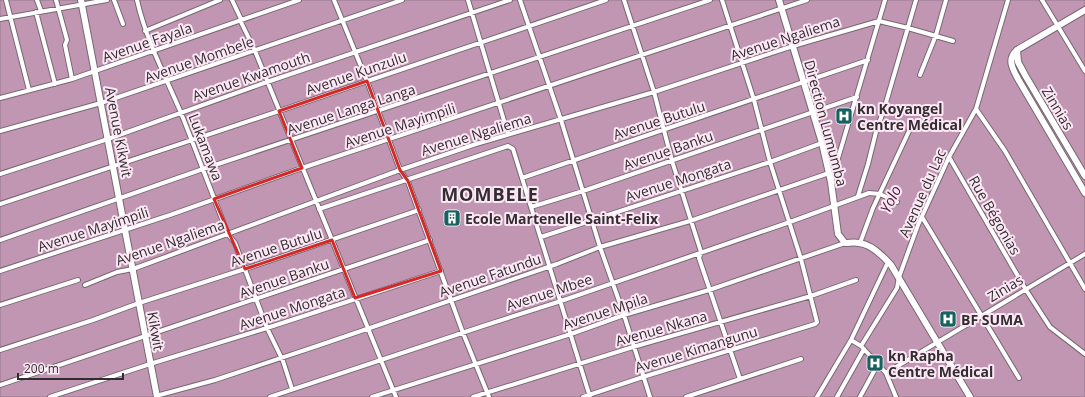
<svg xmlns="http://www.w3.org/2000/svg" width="1085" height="397" font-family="'Open Sans',sans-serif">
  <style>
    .water { fill: #c196b2; stroke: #96768b }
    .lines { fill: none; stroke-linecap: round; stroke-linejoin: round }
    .street-casing { stroke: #776772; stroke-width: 6 }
    .secondary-casing { stroke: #776772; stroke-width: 8 }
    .street { stroke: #fff; stroke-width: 4 }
    .secondary { stroke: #fff; stroke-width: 6 }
    .marked { fill: none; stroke: #d62828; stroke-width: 3; stroke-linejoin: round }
    .labels { text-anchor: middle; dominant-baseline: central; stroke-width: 4; stroke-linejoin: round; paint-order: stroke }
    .street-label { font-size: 14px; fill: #332c31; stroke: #fbe8f4 }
    .poi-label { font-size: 14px; font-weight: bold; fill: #332c31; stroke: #fbe8f4; text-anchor: start }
    .water-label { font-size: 15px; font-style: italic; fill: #4c183f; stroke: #fbe8f4 }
    .district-label { font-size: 18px; font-weight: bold; letter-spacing: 1px; fill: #332c31; stroke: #fbe8f4 }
  </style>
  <rect width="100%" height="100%" fill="#eedbe7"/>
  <!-- water -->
  <path class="water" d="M0 0H1085V397H0Z"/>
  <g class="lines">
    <!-- street casing -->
    <g class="street-casing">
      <path id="street" d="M6 0 29 90
        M37 0 41 11
        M56 0 67 40 65 45 72 79
        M114 0 123 24
        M137 0C146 40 165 75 181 113 197 153 212 194 228 234L235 243 267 328 283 361 292 389
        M232 0 241 19
        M334 0 367 81 400 170 408 182 463 333 489 397
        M468 0 508 134
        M520 0 561 120 600 247 624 315 650 397
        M624 0 654 92 672 161 701 252 699 258 740 379
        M1042 0 1085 71
        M36 12 55 84
        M0 19 107 0
        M240 20 255 51 396 397
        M145 31 220 0
        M920 75 936 35 946 0
        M0 98 72 79 299 0
        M976 109 1005 151 1085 289
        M0 131 101 103 402 0
        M949 157 1026 290 1050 327 1085 354
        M0 174 108 139 267 82 510 0
        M522 178 868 60
        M831 182 885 0
        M858 196 868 164 876 132 885 106 916 0
        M0 204 279 111 606 0
        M531 207 583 191 857 97
        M319 209 508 146 513 149 590 397
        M922 217 1019 378
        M541 237 770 162 822 143
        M0 240 203 169 710 0
        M860 243 873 208 910 129
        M0 271 170 215 302 168 807 0
        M85 285 117 272 133 269 400 170 476 144 654 92 793 46 879 21 908 28 953 41
        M0 305 78 280
        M851 340 861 346 886 373 896 397
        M861 346 897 288 899 277 918 225 949 157 976 109 1008 0
        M0 350 93 320 139 303 245 269 419 210
        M886 373 1085 254
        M0 385 430 240
        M156 396 215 380 317 346 557 264 600 247 690 221 829 173
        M50 397 150 364 267 328 441 271
        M270 397 486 325 561 301 790 222 869 193 880 194 897 202
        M372 397 571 334 624 315 709 290 845 243
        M473 397 633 347 811 296 856 280
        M583 397 643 377 815 324 817 322 801 259 770 162 754 100 722 0
        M686 397 801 359
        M817 397 851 340 888 262
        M837 397 864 349
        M860 397 878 364"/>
    </g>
    <!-- secondary casing -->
    <g class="secondary-casing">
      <path id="secondary" d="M81 0 157 397
        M779 0 822 143 831 182 838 234 845 243C850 243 854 242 859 243 871 244 883 256 891 265L970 397
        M1085 10 1017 50C1007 59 1012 68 1018 79L1085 193
        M1017 50 1018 62 1025 75 1085 176"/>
    </g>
    <!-- street -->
    <use href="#street" class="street"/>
    <!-- secondary -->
    <use href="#secondary" class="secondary"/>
  </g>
  <!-- marked area -->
  <path class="marked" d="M367 81 400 170 408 181 441 271 355 298 332 240 245 269 214 199 302 168 279 111Z"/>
  <!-- icons -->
  <defs>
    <g id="hospital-square" transform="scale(0.9)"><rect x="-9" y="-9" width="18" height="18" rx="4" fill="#15635f" stroke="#fbe8f4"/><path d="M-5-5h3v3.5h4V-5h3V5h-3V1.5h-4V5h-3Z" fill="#fff"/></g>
    <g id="building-square" transform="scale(0.9)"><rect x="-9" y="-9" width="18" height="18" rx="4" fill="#15635f" stroke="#fbe8f4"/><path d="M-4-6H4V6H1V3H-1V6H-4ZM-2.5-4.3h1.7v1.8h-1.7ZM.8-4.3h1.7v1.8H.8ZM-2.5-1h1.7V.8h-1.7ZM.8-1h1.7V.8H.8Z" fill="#fff"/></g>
  </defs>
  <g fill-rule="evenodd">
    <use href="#hospital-square" x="844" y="116"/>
    <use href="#building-square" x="452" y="218"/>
    <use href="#hospital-square" x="948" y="319"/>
    <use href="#hospital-square" x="875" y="363"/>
  </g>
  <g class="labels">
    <!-- street labels -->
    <g class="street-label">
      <text transform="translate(785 38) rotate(-18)">Avenue Ngaliema</text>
      <text transform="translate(147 42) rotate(-19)">Avenue Fayala</text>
      <text transform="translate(199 59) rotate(-19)">Avenue Mombele</text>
      <text transform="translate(356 73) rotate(-19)">Avenue Kunzulu</text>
      <text transform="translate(251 76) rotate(-19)">Avenue Kwamouth</text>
      <text transform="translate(1058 108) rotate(59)">Zinnias</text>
      <text transform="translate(351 109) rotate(-18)">Avenue Langa Langa</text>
      <text transform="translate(659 120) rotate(-18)">Avenue Butulu</text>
      <text transform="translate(826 123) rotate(75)">Direction Lumumba</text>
      <text transform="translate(400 125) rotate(-18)">Avenue Mayimpili</text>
      <text transform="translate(119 132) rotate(79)">Avenue Kikwit</text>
      <text transform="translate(476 134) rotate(-17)">Avenue Ngaliema</text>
      <text transform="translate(206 147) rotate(69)">Lukamawa</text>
      <text transform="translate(668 150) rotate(-19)">Avenue Banku</text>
      <text transform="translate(678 180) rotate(-18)">Avenue Mongata</text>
      <text transform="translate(922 193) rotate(-66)">Avenue du Lac</text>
      <text transform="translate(995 215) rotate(60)">Rue Bégonias</text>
      <text transform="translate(93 229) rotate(-18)">Avenue Mayimpili</text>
      <text transform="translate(170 242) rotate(-19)">Avenue Ngaliema</text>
      <text transform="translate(276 247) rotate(-18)">Avenue Butulu</text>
      <text transform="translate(490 275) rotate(-19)">Avenue Fatundu</text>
      <text transform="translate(284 278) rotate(-19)">Avenue Banku</text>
      <text transform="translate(1005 288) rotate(-31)">Zinias</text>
      <text transform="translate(549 292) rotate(-18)">Avenue Mbee</text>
      <text transform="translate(292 308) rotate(-18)">Avenue Mongata</text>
      <text transform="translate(605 311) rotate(-18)">Avenue Mpila</text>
      <text transform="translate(661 328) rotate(-16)">Avenue Nkana</text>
      <text transform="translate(156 331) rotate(80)">Kikwit</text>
      <text transform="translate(696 349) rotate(-17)">Avenue Kimangunu</text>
    </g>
    <!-- poi labels -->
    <g class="poi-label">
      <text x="857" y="108">kn Koyangel<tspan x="857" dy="16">Centre Médical</tspan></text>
      <text x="465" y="218">Ecole Martenelle Saint-Felix</text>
      <text x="961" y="319">BF SUMA</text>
      <text x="888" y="355">kn Rapha<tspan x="888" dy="16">Centre Médical</tspan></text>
    </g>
    <!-- water labels -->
    <g class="water-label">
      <text transform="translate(890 199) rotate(-64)">Yolo</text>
    </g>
    <!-- district labels -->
    <g class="district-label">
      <text x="490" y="194">MOMBELE</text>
    </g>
  </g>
  <!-- scale -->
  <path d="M18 373v6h105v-6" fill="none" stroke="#332c31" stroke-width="2"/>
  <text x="24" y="373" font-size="12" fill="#332c31" stroke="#fbe8f4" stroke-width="3" paint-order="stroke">200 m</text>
</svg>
